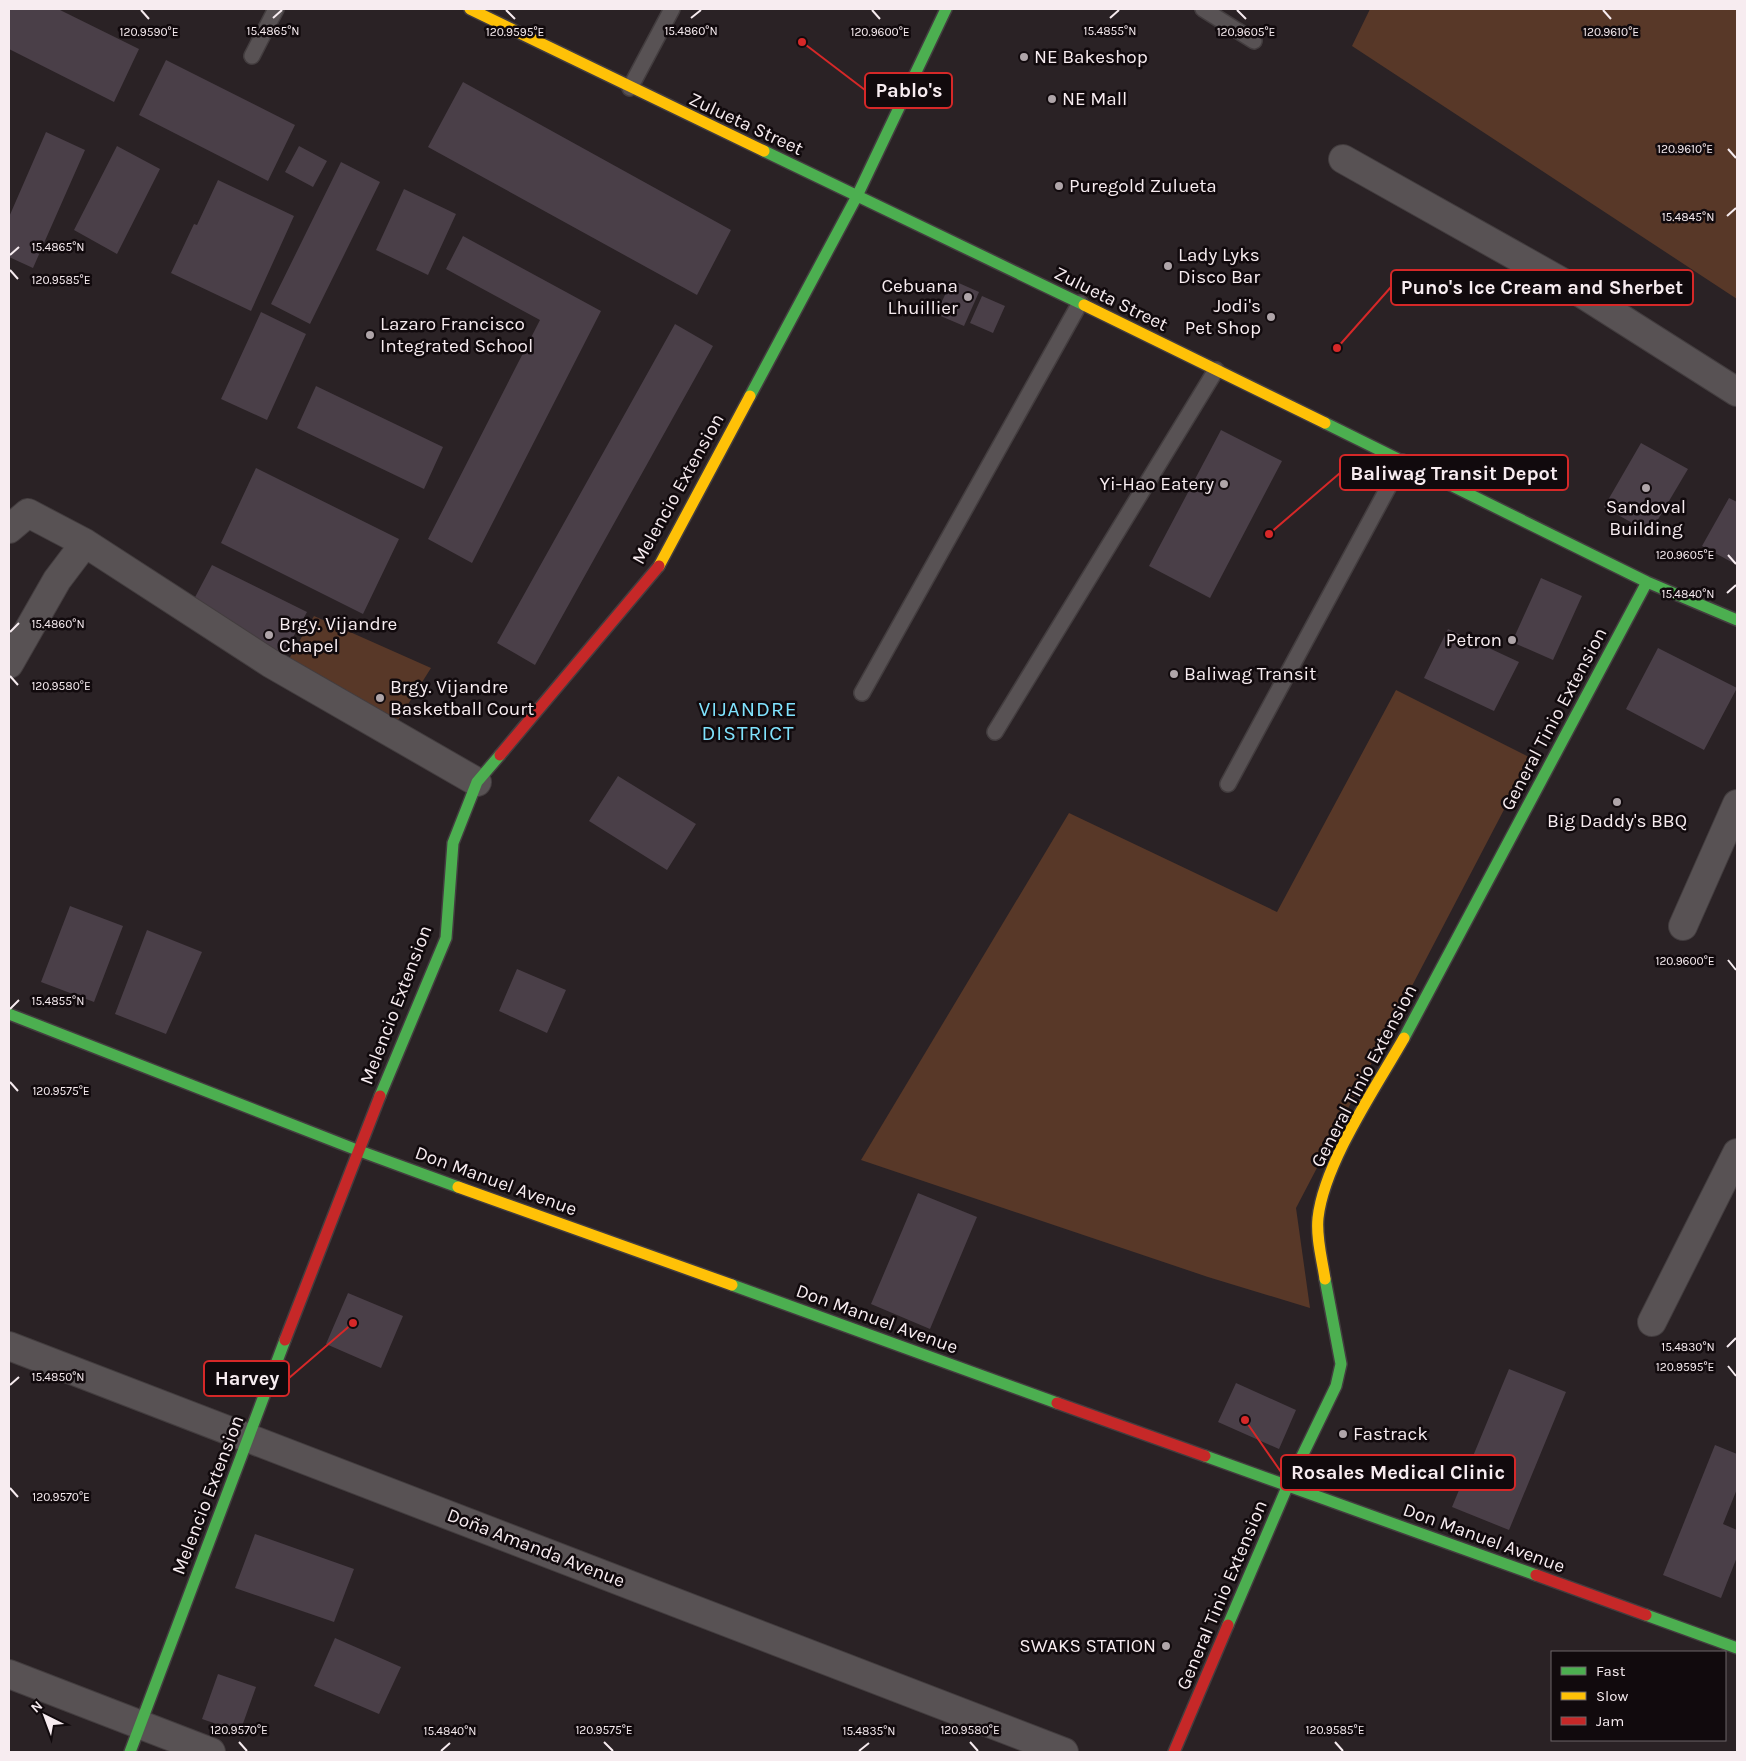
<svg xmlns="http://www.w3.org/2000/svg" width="1746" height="1761" font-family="Karla,sans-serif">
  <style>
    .green { fill: #583828 }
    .building { fill: #4a3f48 }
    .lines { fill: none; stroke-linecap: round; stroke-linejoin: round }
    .lane-casing { stroke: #433d3f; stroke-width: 18 }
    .street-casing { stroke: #433d3f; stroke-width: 30 }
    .fast-casing { stroke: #433d3f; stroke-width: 14 }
    .slow-casing { stroke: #433d3f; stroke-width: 14 }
    .jam-casing { stroke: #433d3f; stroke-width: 14 }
    .lane { stroke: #585254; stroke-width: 15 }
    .street { stroke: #585254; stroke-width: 28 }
    .fast { stroke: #4caf50; stroke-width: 11 }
    .slow { stroke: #ffc107; stroke-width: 11 }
    .jam { stroke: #c62828; stroke-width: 11 }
    .ticks { fill: none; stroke: #f7ecf0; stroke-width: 2 }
    .poi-dot { fill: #afa5a9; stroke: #110a0d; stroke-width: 2 }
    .labels { text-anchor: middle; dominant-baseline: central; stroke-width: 5; stroke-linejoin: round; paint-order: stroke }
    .poi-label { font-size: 19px; fill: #f7ecf0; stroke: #110a0d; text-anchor: start }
    .street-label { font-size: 19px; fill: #f7ecf0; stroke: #110a0d }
    .quarter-label { font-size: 21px; letter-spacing: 1px; fill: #80e3fe; stroke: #110a0d }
    .ticks-label { font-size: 12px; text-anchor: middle; fill: #f7ecf0; stroke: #110a0d; stroke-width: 5; stroke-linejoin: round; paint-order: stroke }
    .leader { fill: none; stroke: #d62828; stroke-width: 2 }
    .callout-dot { fill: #d62828; stroke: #110a0d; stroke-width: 2 }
    .callout { fill: #110a0d; stroke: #d62828; stroke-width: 2 }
    .callout-label { font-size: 20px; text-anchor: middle; font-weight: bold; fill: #f7ecf0 }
  </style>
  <rect width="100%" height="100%" fill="#2a2225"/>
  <!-- green -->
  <path class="green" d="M1370 9H1737V299L1352 46Z
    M314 616 431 668 393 728 289 659Z
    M1396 690 1531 758 1296 1208 1310 1308 1208 1277 861 1160 1069 813 1277 912Z"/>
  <!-- building -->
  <path class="building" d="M9 9H58L139 49 114 102 9 49Z
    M166 60 295 125 268 181 139 115Z
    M463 82 731 230 697 295 428 147Z
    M46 132 85 150 33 268 9 257V217Z
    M117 146 160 169 117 254 74 230Z
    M299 146 327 161 313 187 285 172Z
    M341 162 380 182 310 324 271 304Z
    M218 180 294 216 251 311 171 273 194 224 197 225Z
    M404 189 456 214 428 275 376 250Z
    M463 236 601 311 472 563 428 539 540 320 446 269Z
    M952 280 979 292 964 326 936 314Z
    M982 296 1005 306 993 333 970 323Z
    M261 312 306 334 267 420 221 399Z
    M675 324 713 346 535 665 497 643Z
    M316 386 443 447 424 489 297 428Z
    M1221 430 1282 461 1210 598 1149 566Z
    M1641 443 1688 469 1650 533 1604 507Z
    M256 468 399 539 363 614 221 543Z
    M1729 498 1737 502V565L1702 546Z
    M212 565 307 612 281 659 193 601Z
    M1541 578 1582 596 1553 660 1512 642Z
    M1448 629 1519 662 1494 711 1424 678Z
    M1658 648 1737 688 1704 750 1626 709Z
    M618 776 696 824 667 870 589 821Z
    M70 906 123 926 94 1002 41 982Z
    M147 930 202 952 166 1034 115 1014Z
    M517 969 566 990 547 1033 499 1011Z
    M918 1193 977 1217 930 1329 871 1304Z
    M348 1293 403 1316 381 1368 326 1344Z
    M1509 1369 1566 1392 1509 1530 1452 1507Z
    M1236 1383 1296 1410 1279 1449 1218 1422Z
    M1715 1445 1737 1454V1489L1723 1524 1737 1530V1557L1721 1598 1663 1575Z
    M255 1534 354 1569 334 1622 235 1588Z
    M335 1638 401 1667 379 1714 314 1686Z
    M218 1674 256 1687 240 1732 202 1719Z"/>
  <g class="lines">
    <!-- lane casing -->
    <g class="lane-casing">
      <path id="lane" d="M1203 9 1254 41
        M252 56 276 9
        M630 88 672 9
        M862 693 1080 303
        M995 732 1216 370
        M1228 784 1402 462"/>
    </g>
    <!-- street casing -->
    <g class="street-casing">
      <path id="street" d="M1343 159 1578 291 1737 392
        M9 529 28 513 85 543 270 663 477 782
        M9 664 57 580 85 543
        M1683 926 1737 804
        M1652 1322 1737 1153
        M9 1346 1064 1752
        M9 1674 211 1752"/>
    </g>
    <!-- fast casing -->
    <g class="fast-casing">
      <path id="fast" d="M764 151 1084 305
        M750 396 857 196 946 9
        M1325 423 1647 582 1737 620
        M9 1014 357 1150 458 1187
        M1404 1038 1647 582
        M380 1096 446 938 453 843 477 782 500 755
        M732 1285 1057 1403
        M1205 1456 1536 1575
        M1646 1615 1737 1648
        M1228 1625 1288 1485 1336 1386 1341 1364 1325 1279
        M130 1752 285 1340"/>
    </g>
    <!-- slow casing -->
    <g class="slow-casing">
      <path id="slow" d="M470 9 764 151
        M1084 305 1325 423
        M659 566 750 396
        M458 1187 732 1285
        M1325 1279C1322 1259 1316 1238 1318 1218 1324 1163 1376 1087 1404 1038"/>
    </g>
    <!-- jam casing -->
    <g class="jam-casing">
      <path id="jam" d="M500 755 659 566
        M285 1340 380 1096
        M1057 1403 1205 1456
        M1536 1575 1646 1615
        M1174 1752 1228 1625"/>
    </g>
    <!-- lane -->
    <use href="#lane" class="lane"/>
    <!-- street -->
    <use href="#street" class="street"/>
    <!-- fast -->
    <use href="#fast" class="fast"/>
    <!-- slow -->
    <use href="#slow" class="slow"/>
    <!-- jam -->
    <use href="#jam" class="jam"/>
  </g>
  <!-- ticks -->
  <path class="ticks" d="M141 10 149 19M506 10 515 19M872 10 880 19M1237 10 1246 19M1603 10 1611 19M273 18 282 10M691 18 701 10M1110 18 1119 10M1728 149 1736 158M1727 216 1736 208M10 255 19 247M10 270 18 279M1728 555 1736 564M1727 593 1736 585M10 632 19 623M10 676 18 685M1728 960 1736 970M10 1009 19 1000M10 1082 18 1091M1727 1347 1736 1338M1728 1366 1736 1376M10 1385 19 1377M10 1488 18 1497M239 1742 247 1751M604 1742 613 1751M970 1742 978 1751M1335 1742 1343 1751M441 1751 450 1743M859 1751 869 1743"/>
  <!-- markers -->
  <g class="poi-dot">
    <circle cx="1024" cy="57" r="5"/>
    <circle cx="1052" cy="99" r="5"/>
    <circle cx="1059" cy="186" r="5"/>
    <circle cx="1168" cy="266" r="5"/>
    <circle cx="968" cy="297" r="5"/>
    <circle cx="1271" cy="317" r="5"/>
    <circle cx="370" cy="335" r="5"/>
    <circle cx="1224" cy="484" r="5"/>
    <circle cx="1646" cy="488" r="5"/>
    <circle cx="269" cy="635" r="5"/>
    <circle cx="1512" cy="640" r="5"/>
    <circle cx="1174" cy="674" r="5"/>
    <circle cx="380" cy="698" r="5"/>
    <circle cx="1617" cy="802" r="5"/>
    <circle cx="1343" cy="1434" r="5"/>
    <circle cx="1166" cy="1646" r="5"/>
  </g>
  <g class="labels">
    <!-- poi labels -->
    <g class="poi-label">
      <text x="1034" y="57">NE Bakeshop</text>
      <text x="1062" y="99">NE Mall</text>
      <text x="1069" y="186">Puregold Zulueta</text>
      <text x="1178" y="255">Lady Lyks<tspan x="1178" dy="22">Disco Bar</tspan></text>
      <text x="958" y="286" text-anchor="end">Cebuana<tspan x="958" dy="22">Lhuillier</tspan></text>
      <text x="1261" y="306" text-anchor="end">Jodi's<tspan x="1261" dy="22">Pet Shop</tspan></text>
      <text x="380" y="324">Lazaro Francisco<tspan x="380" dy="22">Integrated School</tspan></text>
      <text x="1214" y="484" text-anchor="end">Yi-Hao Eatery</text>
      <text x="1646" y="507" text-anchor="middle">Sandoval<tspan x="1646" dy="22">Building</tspan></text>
      <text x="279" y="624">Brgy. Vijandre<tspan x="279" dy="22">Chapel</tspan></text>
      <text x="1502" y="640" text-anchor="end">Petron</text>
      <text x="1184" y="674">Baliwag Transit</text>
      <text x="390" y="687">Brgy. Vijandre<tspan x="390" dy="22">Basketball Court</tspan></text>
      <text x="1617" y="821" text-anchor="middle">Big Daddy's BBQ</text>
      <text x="1353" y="1434">Fastrack</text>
      <text x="1156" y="1646" text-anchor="end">SWAKS STATION</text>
    </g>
    <!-- street labels -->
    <g class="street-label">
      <text transform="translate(746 124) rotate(25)">Zulueta Street</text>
      <text transform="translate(1111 299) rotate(26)">Zulueta Street</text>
      <text transform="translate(678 489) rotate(-61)">Melencio Extension</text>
      <text transform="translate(1554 719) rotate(-62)">General Tinio Extension</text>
      <text transform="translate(396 1005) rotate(-69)">Melencio Extension</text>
      <text transform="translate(1364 1076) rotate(-62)">General Tinio Extension</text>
      <text transform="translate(496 1181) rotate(20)">Don Manuel Avenue</text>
      <text transform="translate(877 1319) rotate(20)">Don Manuel Avenue</text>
      <text transform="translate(208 1495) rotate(-69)">Melencio Extension</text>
      <text transform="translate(1484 1538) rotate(20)">Don Manuel Avenue</text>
      <text transform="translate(536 1548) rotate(21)">Doña Amanda Avenue</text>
      <text transform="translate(1222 1595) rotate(-67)">General Tinio Extension</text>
    </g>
    <!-- quarter labels -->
    <g class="quarter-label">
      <text x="748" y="709">VIJANDRE<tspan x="748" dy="24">DISTRICT</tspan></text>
    </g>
  </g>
  <g class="ticks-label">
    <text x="1110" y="35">15.4855°N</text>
    <text x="273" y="35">15.4865°N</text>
    <text x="691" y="35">15.4860°N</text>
    <text x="515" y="36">120.9595°E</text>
    <text x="880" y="36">120.9600°E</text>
    <text x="1611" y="36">120.9610°E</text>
    <text x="149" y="36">120.9590°E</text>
    <text x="1246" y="36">120.9605°E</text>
    <text x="1685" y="153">120.9610°E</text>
    <text x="1688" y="221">15.4845°N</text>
    <text x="58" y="251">15.4865°N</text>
    <text x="61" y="284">120.9585°E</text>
    <text x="1685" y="559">120.9605°E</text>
    <text x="1688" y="598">15.4840°N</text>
    <text x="58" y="628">15.4860°N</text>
    <text x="61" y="690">120.9580°E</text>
    <text x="1685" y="965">120.9600°E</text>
    <text x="58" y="1005">15.4855°N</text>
    <text x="61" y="1095">120.9575°E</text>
    <text x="1688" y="1351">15.4830°N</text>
    <text x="1685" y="1371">120.9595°E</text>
    <text x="58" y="1381">15.4850°N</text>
    <text x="61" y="1501">120.9570°E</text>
    <text x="239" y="1734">120.9570°E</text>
    <text x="604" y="1734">120.9575°E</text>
    <text x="970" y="1734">120.9580°E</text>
    <text x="1335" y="1734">120.9585°E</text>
    <text x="450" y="1735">15.4840°N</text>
    <text x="869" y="1735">15.4835°N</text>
  </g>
  <!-- callouts -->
  <path class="leader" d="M802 42L865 90M1337 348L1391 287M1269 534L1340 473M353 1323L289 1378M1245 1420L1281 1472"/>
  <g class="callout-dot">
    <circle cx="802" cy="42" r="5"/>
    <circle cx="1337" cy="348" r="5"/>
    <circle cx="1269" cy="534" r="5"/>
    <circle cx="353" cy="1323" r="5"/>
    <circle cx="1245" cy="1420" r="5"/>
  </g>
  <g class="callout">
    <rect x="865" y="73" width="87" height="35" rx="5"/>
    <rect x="1391" y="270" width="302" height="35" rx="5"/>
    <rect x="1340" y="455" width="228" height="35" rx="5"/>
    <rect x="204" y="1361" width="85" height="35" rx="5"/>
    <rect x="1281" y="1455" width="234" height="35" rx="5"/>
  </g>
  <g class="callout-label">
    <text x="909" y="97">Pablo's</text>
    <text x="1542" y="294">Puno's Ice Cream and Sherbet</text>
    <text x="1454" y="480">Baliwag Transit Depot</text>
    <text x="247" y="1385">Harvey</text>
    <text x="1398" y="1479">Rosales Medical Clinic</text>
  </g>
  <!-- border -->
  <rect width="1746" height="1761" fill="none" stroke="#f7ecf0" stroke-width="20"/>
  <!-- legend -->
  <rect x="1551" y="1651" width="175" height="90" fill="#110a0d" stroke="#6d6468"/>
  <rect x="1561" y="1667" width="25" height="8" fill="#4caf50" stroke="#6d6468"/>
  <text x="1596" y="1676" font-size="15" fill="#f7ecf0">Fast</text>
  <rect x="1561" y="1692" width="25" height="8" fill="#ffc107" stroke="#6d6468"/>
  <text x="1596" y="1701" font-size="15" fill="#f7ecf0">Slow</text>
  <rect x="1561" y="1717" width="25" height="8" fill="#c62828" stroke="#6d6468"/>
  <text x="1596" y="1726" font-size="15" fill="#f7ecf0">Jam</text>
  <!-- north arrow -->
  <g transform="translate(45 1716) rotate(318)" stroke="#110a0d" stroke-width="4" paint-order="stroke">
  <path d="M0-4L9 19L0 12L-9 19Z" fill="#f7ecf0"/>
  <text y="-8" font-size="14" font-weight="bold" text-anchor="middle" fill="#f7ecf0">N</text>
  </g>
</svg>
